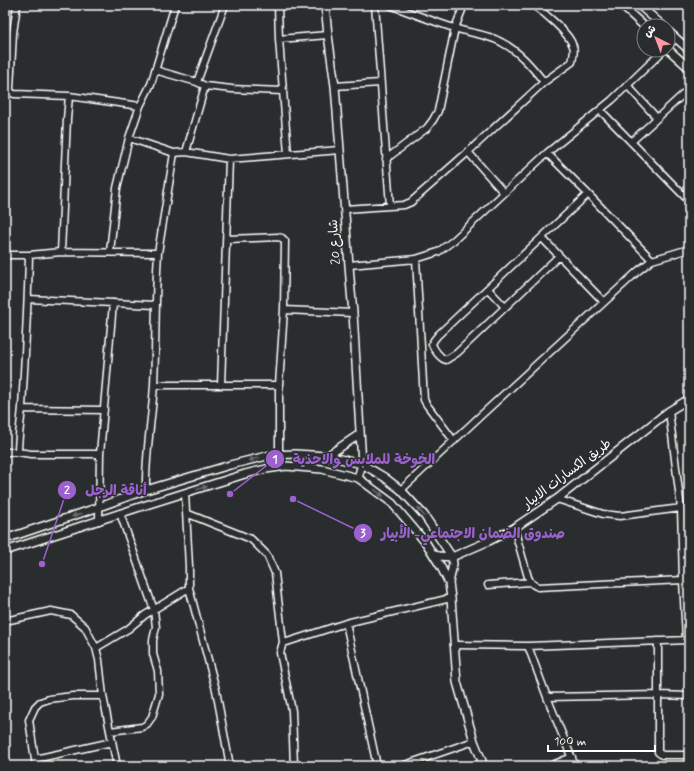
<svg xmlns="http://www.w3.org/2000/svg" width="694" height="771" font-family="Mynerve,'Playpen Sans Arabic',sans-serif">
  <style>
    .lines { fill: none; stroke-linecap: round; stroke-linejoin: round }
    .minor-casing { stroke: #fff; stroke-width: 9 }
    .tertiary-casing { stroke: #fff; stroke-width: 10 }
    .minor { stroke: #2a2d2e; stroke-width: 6 }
    .tertiary { stroke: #2a2d2e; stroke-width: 7 }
    .oneway { fill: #6a6c6d }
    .labels { text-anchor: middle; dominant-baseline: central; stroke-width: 3; stroke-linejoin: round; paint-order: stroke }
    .street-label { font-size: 13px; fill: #fff; stroke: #2a2d2e }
    .leader { fill: none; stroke: #9c61cf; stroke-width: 1.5 }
    .callout-dot { fill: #9c61cf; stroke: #2a2d2e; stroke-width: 1.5 }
    .mark-label { font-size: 12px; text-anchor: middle; font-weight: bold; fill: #fff }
    .callout-label { font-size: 14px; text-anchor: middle; font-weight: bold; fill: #9c61cf; stroke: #2a2d2e; stroke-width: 3; stroke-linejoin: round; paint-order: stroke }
  </style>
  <rect width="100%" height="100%" fill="#2a2d2e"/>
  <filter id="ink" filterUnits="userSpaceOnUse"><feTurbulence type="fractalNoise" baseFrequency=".025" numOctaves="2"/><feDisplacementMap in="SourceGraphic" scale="8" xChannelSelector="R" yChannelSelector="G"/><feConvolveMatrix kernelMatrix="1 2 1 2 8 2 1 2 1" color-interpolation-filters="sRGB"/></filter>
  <g filter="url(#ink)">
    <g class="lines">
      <!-- minor casing -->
      <g class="minor-casing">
        <path id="minor" d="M17 5 13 33 10 89 11 92 14 94 69 96
          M278 5 279 39 283 91
          M375 5 390 206
          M390 5C411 13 432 21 454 28 469 33 487 34 501 42 519 51 532 67 544 82
          M279 39 328 35
          M668 46 676 38
          M155 70 197 82 205 86 232 89 283 91 288 154
          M197 82 225 5
          M627 85 657 118
          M335 86 380 83
          M600 110 689 201
          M129 138 174 153
          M631 142 689 89
          M186 152 205 86
          M468 152 504 193
          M547 153 588 194 652 260
          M386 159 427 128 433 120 438 111 455 28 464 5
          M345 209 404 205 411 202 468 152 544 82 572 62C573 57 575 51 573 46 569 33 545 13 533 5
          M542 238 604 302
          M61 252 67 119 69 96 140 106
          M110 252 117 188 129 138 140 106 151 84 175 5
          M5 255H29L61 252 158 253 174 153 186 152 229 159 340 150
          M29 255C28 306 25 356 22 407 21 422 18 437 18 452L31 454H100L113 303
          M559 256 457 353 446 360C440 358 434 350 432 344L434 340 438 335 588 194
          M416 259 424 400 427 405 454 441
          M349 265 416 259 438 252 454 240 547 153 612 100 664 50
          M488 289 505 307
          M28 299 155 305
          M284 310 353 313
          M154 385H279L284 310 285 241 282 238 278 237 227 239
          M221 385 229 159
          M279 385V454
          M22 409 104 410
          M669 411 681 508 683 580 686 640
          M5 452H18
          M146 490C145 455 152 420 154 384 156 340 155 297 158 253
          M401 490 477 419 638 271 652 260 689 249
          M557 499 603 514 620 516 681 508
          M186 513 251 539 267 555 275 573 283 642
          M99 521 100 454
          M514 528 528 577C530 582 532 585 538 587L683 580
          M488 585 530 582
          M189 588 216 690 230 766
          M5 621 51 611 71 615 85 627 96 648 99 660 103 696 117 766
          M346 623 377 766
          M658 641V752L662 755H689
          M454 645 528 646 689 640
          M528 646 547 697 575 766
          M96 648 128 629 145 615 189 588V566L185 493
          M547 697 659 695 689 696
          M110 731 142 727 147 724 152 717 159 694 158 671 153 654V640L156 627 154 610 120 513
          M35 759 112 742
          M36 766 29 720 35 707 40 702 49 699 73 696H103
          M294 766 292 711 280 653 283 642H287L346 623 451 598
          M402 766 474 741
          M550 766 572 757"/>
      </g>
      <!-- tertiary casing -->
      <g class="tertiary-casing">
        <path id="tertiary" d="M325 5 328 35 335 86 351 291 353 313 362 464 358 478
          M621 5 644 26
          M639 5 663 26
          M668 31 689 50
          M668 49 689 68
          M327 456 360 434
          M5 539 99 507 146 490 230 465 271 455 295 454 327 456 362 464 384 477 401 490 424 515 452 557 453 564 449 583
          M5 551 146 505 245 474 266 469 286 466 322 469 358 478 392 503 426 543 441 567 449 583 451 598 457 682 474 741 484 766
          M434 555 438 556 452 557 489 541 514 528 557 499 669 411 689 399"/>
      </g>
      <!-- minor -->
      <use href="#minor" class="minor"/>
      <!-- tertiary -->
      <use href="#tertiary" class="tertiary"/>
    </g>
    <!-- one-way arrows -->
    <defs><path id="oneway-solid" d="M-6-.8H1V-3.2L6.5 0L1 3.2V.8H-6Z"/></defs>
    <g class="oneway">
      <use href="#oneway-solid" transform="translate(254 459) rotate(167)"/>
      <use href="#oneway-solid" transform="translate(202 488) rotate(-18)"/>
      <use href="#oneway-solid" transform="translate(379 493) rotate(37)"/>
      <use href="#oneway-solid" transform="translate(421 512) rotate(-131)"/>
      <use href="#oneway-solid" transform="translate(77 515) rotate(162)"/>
    </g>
  </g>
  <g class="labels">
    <!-- street labels -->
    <g class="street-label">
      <text transform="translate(335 242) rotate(-94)">شارع 20</text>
      <text transform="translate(567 474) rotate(-37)">طريق الكسارات الابيار</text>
    </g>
  </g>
  <!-- callouts -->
  <path class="leader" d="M230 494L275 459M42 564L67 490M293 499L363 533"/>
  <g class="callout-dot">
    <circle cx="230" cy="494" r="4"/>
    <circle cx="42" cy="564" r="4"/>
    <circle cx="293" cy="499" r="4"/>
    <circle cx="275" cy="459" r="10"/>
    <circle cx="67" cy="490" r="10"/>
    <circle cx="363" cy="533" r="10"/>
  </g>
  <g class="mark-label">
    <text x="275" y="463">1</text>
    <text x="67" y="494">2</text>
    <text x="363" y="537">3</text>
  </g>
  <g class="callout-label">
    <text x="364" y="464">الخوخة للملابس والاحذية</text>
    <text x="116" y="495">أناقة الرجل</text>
    <text x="473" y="538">صندوق الضمان الاجتماعي- الأبيار</text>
  </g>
  <!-- margin -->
  <rect width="694" height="771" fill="none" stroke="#2a2d2e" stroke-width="20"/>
  <rect x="10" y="10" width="674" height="751" fill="none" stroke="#fff" stroke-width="1.5" filter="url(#ink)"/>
  <!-- north arrow -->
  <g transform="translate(656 38) rotate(318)"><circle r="19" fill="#2a2d2e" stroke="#7f8182"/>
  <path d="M0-3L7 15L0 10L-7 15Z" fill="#ff9aa2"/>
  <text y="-6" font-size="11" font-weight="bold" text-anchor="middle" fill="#ffffff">ش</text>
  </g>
  <!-- scale -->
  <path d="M548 745v6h107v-6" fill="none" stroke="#ffffff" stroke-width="2"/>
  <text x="554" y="745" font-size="12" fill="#ffffff" stroke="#2a2d2e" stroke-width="3" paint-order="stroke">100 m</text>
</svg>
